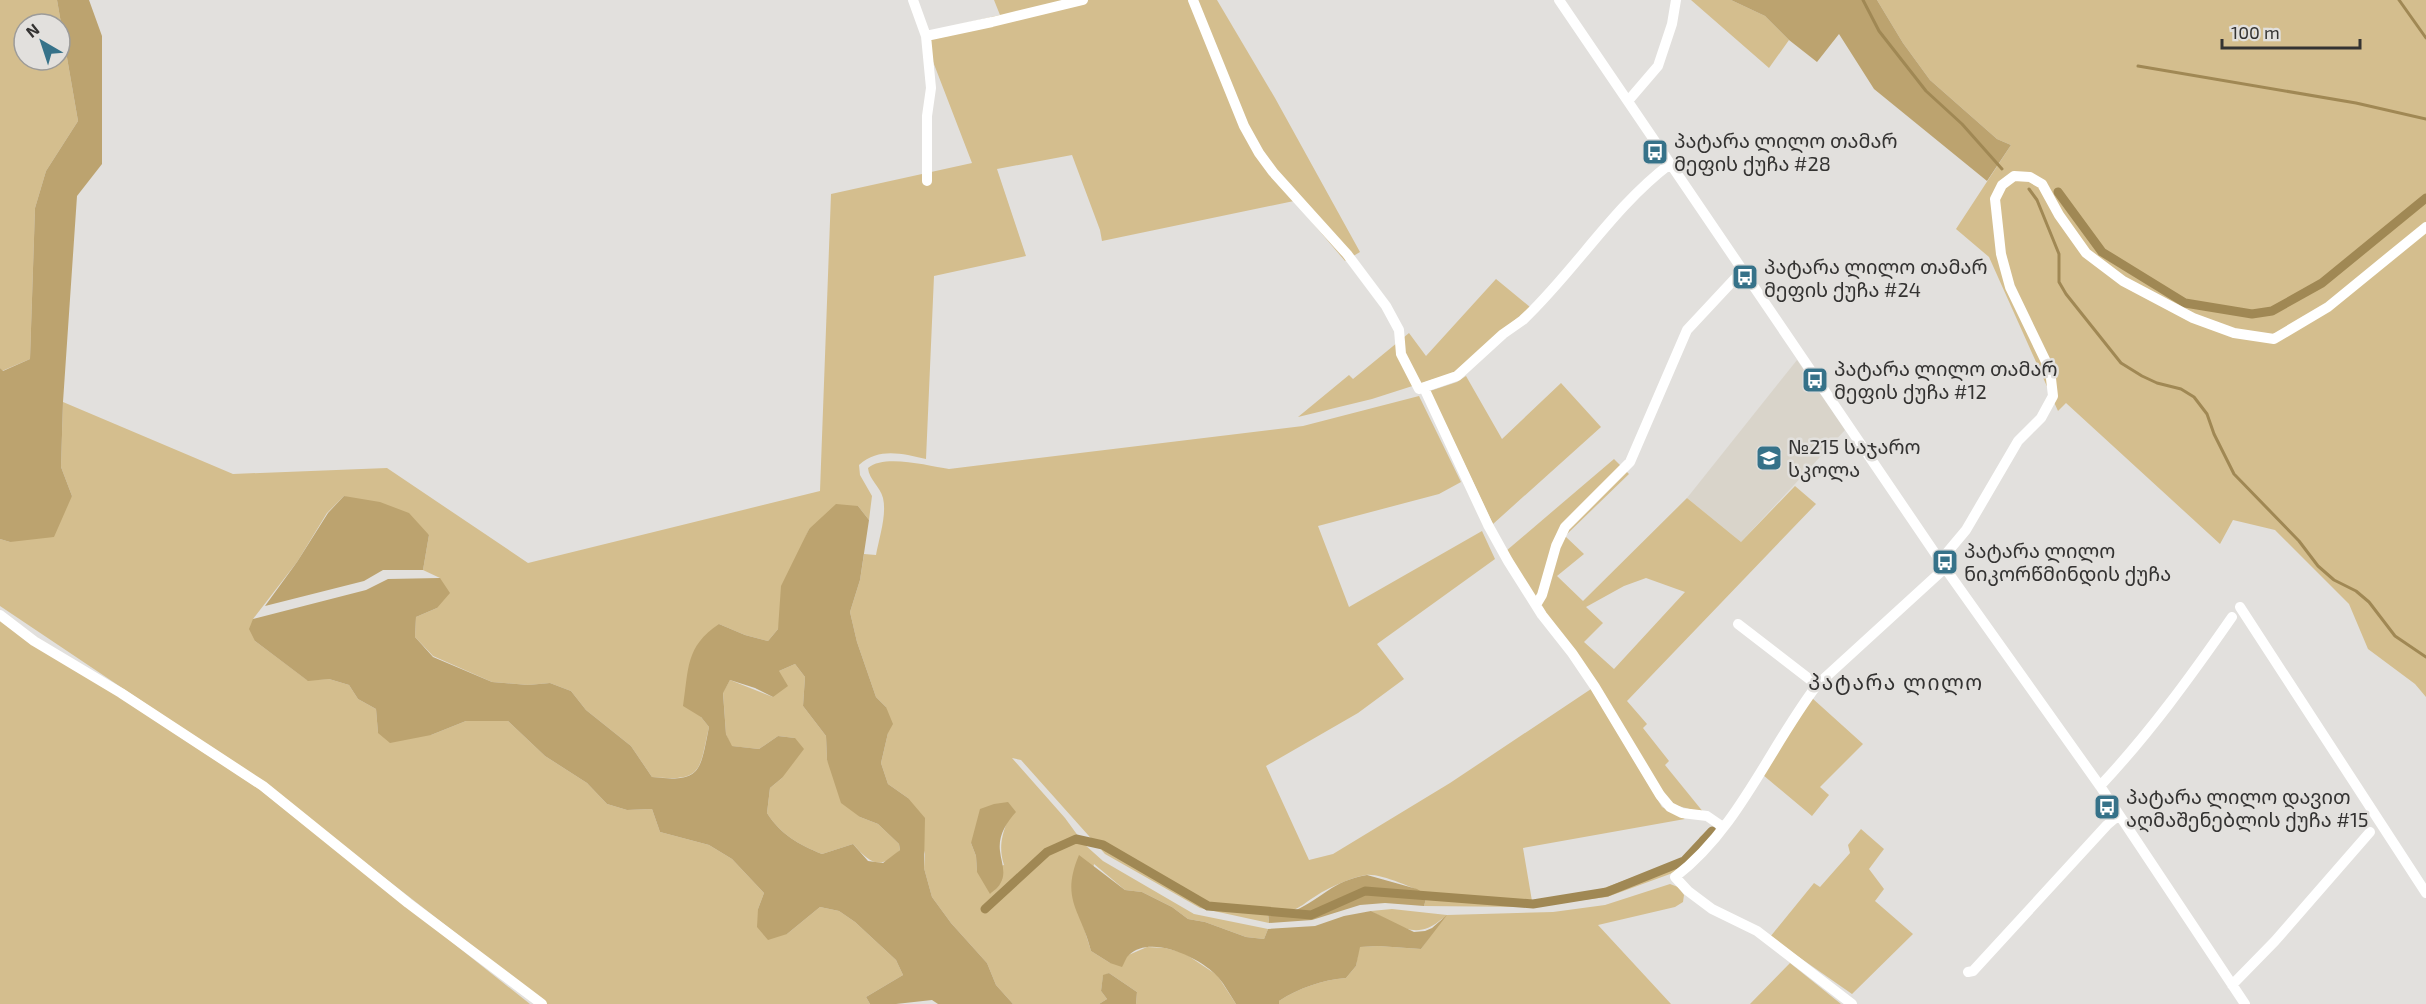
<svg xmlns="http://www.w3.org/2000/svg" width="2426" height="1004" font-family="'Exo 2','Noto Sans Georgian',sans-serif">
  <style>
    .built { fill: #d9d4ca }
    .green { fill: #d4be8e; fill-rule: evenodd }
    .forest { fill: #bca36f; fill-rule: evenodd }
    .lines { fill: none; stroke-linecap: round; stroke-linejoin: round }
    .stream { stroke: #a08854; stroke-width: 3 }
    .canal { stroke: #a08854; stroke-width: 9 }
    .minor { stroke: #fff; stroke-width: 10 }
    .labels { text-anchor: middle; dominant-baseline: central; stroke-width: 5; stroke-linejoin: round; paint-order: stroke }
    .poi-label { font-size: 20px; fill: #343332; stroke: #e2e0dd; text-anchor: start }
    .neighbourhood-label { font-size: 21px; letter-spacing: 1.5px; fill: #343332; stroke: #e2e0dd }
  </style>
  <rect width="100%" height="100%" fill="#e2e0dd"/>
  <!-- built -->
  <path class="built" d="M1797 360 1845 430 1741 542 1687 498Z"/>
  <!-- green -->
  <path class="green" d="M0 0H57L78 121 46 171 35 208 30 359 2 371 0 368ZM24 24H60V60H24Z
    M994 0H1217L1275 98 1360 252 1345 261 1294 201 1102 241 1100 230 1072 155 997 169 1026 256 934 276 926 459C902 454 880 447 859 465L860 475 872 496 869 520 858 506 809 529 797 557 778 629 768 641 745 635 719 624 701 717 709 727C699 771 703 782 652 777L631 746 586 710 571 691 550 683 528 685 492 682 433 656 415 637 416 617 437 608 440 578 423 570 429 535 344 496 327 513 297 562 253 619 255 641 307 680 329 679 349 685 358 699 376 709 378 733 431 735 466 721H508L545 756 587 783 607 804 627 810 652 809 660 832 709 845 732 859 764 893 758 909 787 934 820 907 839 911 855 922 896 960 903 975 866 997 870 1004H547L255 777 0 606V539L10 542 72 496 61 467 63 402 233 474 387 468 528 563 820 491 831 194 972 163 922 33 1000 15Z
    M1691 0H1731L1765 16 1789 40 1769 68Z
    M1877 0H2426V697L2415 684 2368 649 2349 604 2275 530 2233 520 2220 544 2066 403 2058 411 1989 257 1956 229 2011 145 1997 139 1930 80 1903 43Z
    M1496 279 1530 307 1453 373 1372 399 1298 417 1349 375 1353 379 1409 333 1426 356Z
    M1466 376 1502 439 1561 383 1601 427 1493 524 1430 391 1457 382Z
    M1419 396 1461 482 1439 494 1318 526 1349 607 1482 531 1495 559 1377 644 1404 679 1358 713 1266 766 1309 860 1333 854 1450 783 1591 689 1662 807 1685 819 1523 848 1532 901 1593 892 1672 863 1675 864 1695 847 1700 837 1712 828 1717 830 1689 864 1670 874 1607 897 1527 907 1424 906 1427 895C1415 888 1379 873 1366 875 1354 877 1337 884 1326 890 1301 903 1300 914 1268 914L1269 923 1200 908 1105 854 1021 760 1012 758 1065 818 1084 844 1103 861 1194 914 1268 929 1264 939 1246 937 1205 922 1188 919 1172 907 1142 892 1125 890 1094 864 1082 922 1091 951 1110 963 1147 947 1165 948 1184 953 1217 975 1236 1004H1136L1137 992 1109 973 1103 976 1101 991 1107 999 1099 1004H1013L996 985 987 963 951 923 932 897 924 868 925 854 908 798 888 784 881 763 888 733 886 707 876 697 857 642 850 612 860 580 864 554 876 555C879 538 887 515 883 498 880 486 869 480 868 468 885 454 928 466 949 469L1303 426ZM1007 822C1001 838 999 849 1004 865L977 872 976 856 971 843Z
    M1614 459 1629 474 1565 536 1584 554 1557 576 1583 601 1687 498 1741 542 1795 486 1816 504 1627 701 1647 724 1643 728 1669 761 1665 765 1704 813 1671 804 1543 613 1506 551ZM1646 578 1685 592 1614 669 1584 642 1603 623 1586 607 1624 586Z
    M0 618 259 789 530 1004H0Z
    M795 664 805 677 803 706 826 736 827 760 860 817 878 824 899 844 900 850C880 872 869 862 853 844L822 854C798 844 781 835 767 813L770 788 782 778 795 738 778 736 759 749 731 746 726 734 723 692 730 680 773 697 779 671Z
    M1812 698 1863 744 1820 787 1829 795 1812 816 1763 775Z
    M1861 829 1884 849 1869 869 1884 889 1875 901 1913 934 1852 994 1770 937 1814 883 1820 887 1850 853 1848 845Z
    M1670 884 1678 887 1684 895 1683 902 1675 907 1598 925 1671 1004H1279V1001C1299 988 1322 980 1346 978L1356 966 1359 947 1378 946 1421 949 1443 918C1416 942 1399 926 1371 911L1392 909 1447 915 1553 912 1605 905Z
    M1790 963 1841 1004H1750Z"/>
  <!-- forest -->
  <path class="forest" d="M57 0H89L102 36V164L77 196 63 402 61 467 72 496 54 537 10 542 0 539V368L3 371 30 359 35 208 46 171 78 121Z
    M1731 0H1877L1903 43 1930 80 1997 139 2011 145 1987 181 1874 89 1839 34 1817 62 1789 40 1765 16Z
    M344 496 380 502 409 513 429 535 423 570H383L364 581 265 606 297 562 328 513Z
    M836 504 858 506 869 520 860 580 850 612 857 642 876 697 886 707 893 724 888 733 881 763 888 784 908 798 925 818 924 868 932 897 951 923 987 963 996 985 1013 1004H938L932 1000 896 1004H870L866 997 903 975 896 960 855 922 839 911 820 907 787 934 768 940 757 927 758 909 764 893 732 859 709 845 660 832 652 809 627 810 607 804 587 783 545 756 508 721H466L431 735 390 743 378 733 376 709 358 699 349 685 329 679 308 681 255 641 249 629 253 619 366 590 388 579 440 578 450 593 437 608 416 617 415 637 433 657 492 682 528 685 550 683 571 691 586 710 631 746 652 777C702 783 700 771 709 727L701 717 683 706C689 668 685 647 719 624L745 635 768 641 778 629 781 586 809 529ZM795 664 805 677 803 706 826 736 827 760 841 803 860 817 878 824 899 844 900 850 883 863 868 861 853 844 822 854C798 844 781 835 767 813L770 788 782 778 804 749 795 738 778 736 759 749 732 746 726 734 723 693 730 680 755 688 773 697 788 686 779 671Z
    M1008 802 1016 812C1006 823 998 836 1000 851 1001 862 1007 873 1000 884 998 888 993 891 990 894L977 872 976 856 971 843 980 809 994 804Z
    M1079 855 1125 890 1142 892 1172 907 1188 919 1205 922 1246 937 1264 939 1268 929 1315 926 1344 916 1371 911 1414 932 1425 931 1432 928 1447 915 1421 949 1378 946 1360 947 1356 966 1346 978C1322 980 1299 988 1279 1001V1004H1236C1230 995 1225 985 1218 977 1201 958 1151 934 1129 955 1126 957 1124 964 1122 967L1110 963 1091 951C1081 910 1060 900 1079 855Z
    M1367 875 1417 889 1427 895 1424 906 1385 903 1360 905 1312 920 1269 923 1268 913C1277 914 1287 914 1296 910 1323 898 1332 881 1367 875Z
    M1109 973 1137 992 1136 1004H1099L1107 999 1101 991 1103 975Z"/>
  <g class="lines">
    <!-- stream -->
    <path class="stream" d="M1863 0 1879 31 1926 91 1962 124 2002 169
      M2399 0 2426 38
      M2138 66 2356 103 2426 119
      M2029 189 2037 200 2059 254V282L2066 294 2121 363 2142 376 2157 383 2181 389 2194 397 2207 414 2214 434 2234 474 2299 541 2318 566 2334 580 2356 591 2369 602 2395 636 2426 657"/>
    <!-- canal -->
    <path class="canal" d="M2058 192 2102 252 2185 303 2252 314 2272 311 2322 283 2426 198
      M985 909 1047 852 1076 839 1103 845 1208 906 1311 915 1365 891 1533 904 1607 892 1684 861 1712 831"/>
    <!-- minor -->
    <path class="minor" d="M913 0 926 36 931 88 927 116V181
      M1193 0 1244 126 1259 153 1273 172 1347 254 1386 306 1399 330 1401 354 1419 389 1457 376 1503 334 1523 320C1575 271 1613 207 1670 164
      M1559 0 1945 568 2100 786 2245 1004
      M926 36 992 22 1083 0
      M1628 101 1658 66 1672 24 1676 0
      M1424 388 1488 525 1508 561 1542 615 1572 653 1595 687 1660 795 1670 807 1682 813 1707 816 1723 827
      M1940 561 1966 530 2018 441 2041 418 2053 396 2050 370 2010 287 2001 254 1995 199 2002 185 2014 176 2030 177 2042 184 2059 215 2086 253 2123 281 2193 318 2234 333 2274 339 2328 307 2426 227
      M1536 605 1542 595 1556 546 1565 527 1630 462 1687 330 1743 270
      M2240 607 2426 893
      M0 615 34 641 121 693 263 786 408 903 542 1004
      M1738 624 1817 685
      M2100 786C2149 734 2191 676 2232 617
      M1968 972 1973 971 2107 825 2119 815
      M2232 985 2275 941 2370 832
      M1852 1004 1757 931 1712 909 1688 891 1675 877C1739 828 1769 748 1817 685L1945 568"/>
  </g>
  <!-- icons -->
  <defs>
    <g id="bus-square" transform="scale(1.35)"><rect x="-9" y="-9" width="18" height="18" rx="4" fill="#367289" stroke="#e2e0dd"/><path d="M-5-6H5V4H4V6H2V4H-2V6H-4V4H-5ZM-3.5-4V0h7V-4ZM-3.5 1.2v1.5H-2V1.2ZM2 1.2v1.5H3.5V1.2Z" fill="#fff"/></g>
    <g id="school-square" transform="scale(1.35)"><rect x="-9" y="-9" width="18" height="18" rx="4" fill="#367289" stroke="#e2e0dd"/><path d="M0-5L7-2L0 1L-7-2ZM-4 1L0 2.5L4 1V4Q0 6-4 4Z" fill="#fff"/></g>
  </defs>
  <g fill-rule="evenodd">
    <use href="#bus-square" x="1655" y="152"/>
    <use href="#bus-square" x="1745" y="277"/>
    <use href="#bus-square" x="1815" y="380"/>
    <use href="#school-square" x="1769" y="458"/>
    <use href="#bus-square" x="1945" y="562"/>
    <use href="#bus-square" x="2107" y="807"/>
  </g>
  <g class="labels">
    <!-- poi labels -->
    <g class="poi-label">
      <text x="1674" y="140">პატარა ლილო თამარ<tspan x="1674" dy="23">მეფის ქუჩა #28</tspan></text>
      <text x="1764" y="266">პატარა ლილო თამარ<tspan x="1764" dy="23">მეფის ქუჩა #24</tspan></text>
      <text x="1834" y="368">პატარა ლილო თამარ<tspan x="1834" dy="23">მეფის ქუჩა #12</tspan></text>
      <text x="1788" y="446">№215 საჯარო<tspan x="1788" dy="23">სკოლა</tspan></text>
      <text x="1964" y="550">პატარა ლილო<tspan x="1964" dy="23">ნიკორწმინდის ქუჩა</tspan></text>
      <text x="2126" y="796">პატარა ლილო დავით<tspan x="2126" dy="23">აღმაშენებლის ქუჩა #15</tspan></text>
    </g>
    <!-- neighbourhood labels -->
    <g class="neighbourhood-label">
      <text x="1896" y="681">პატარა ლილო</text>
    </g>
  </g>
  <!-- north arrow -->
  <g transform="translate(42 42) rotate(321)"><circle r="28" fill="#e2e0dd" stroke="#9c9b99" stroke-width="1.5"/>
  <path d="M0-4.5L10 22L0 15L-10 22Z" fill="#367289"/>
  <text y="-9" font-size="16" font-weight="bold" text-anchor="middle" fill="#343332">N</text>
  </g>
  <!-- scale -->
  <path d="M2222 39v9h138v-9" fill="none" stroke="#343332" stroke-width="3"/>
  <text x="2231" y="39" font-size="18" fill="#343332" stroke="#e2e0dd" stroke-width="4.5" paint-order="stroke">100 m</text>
</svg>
